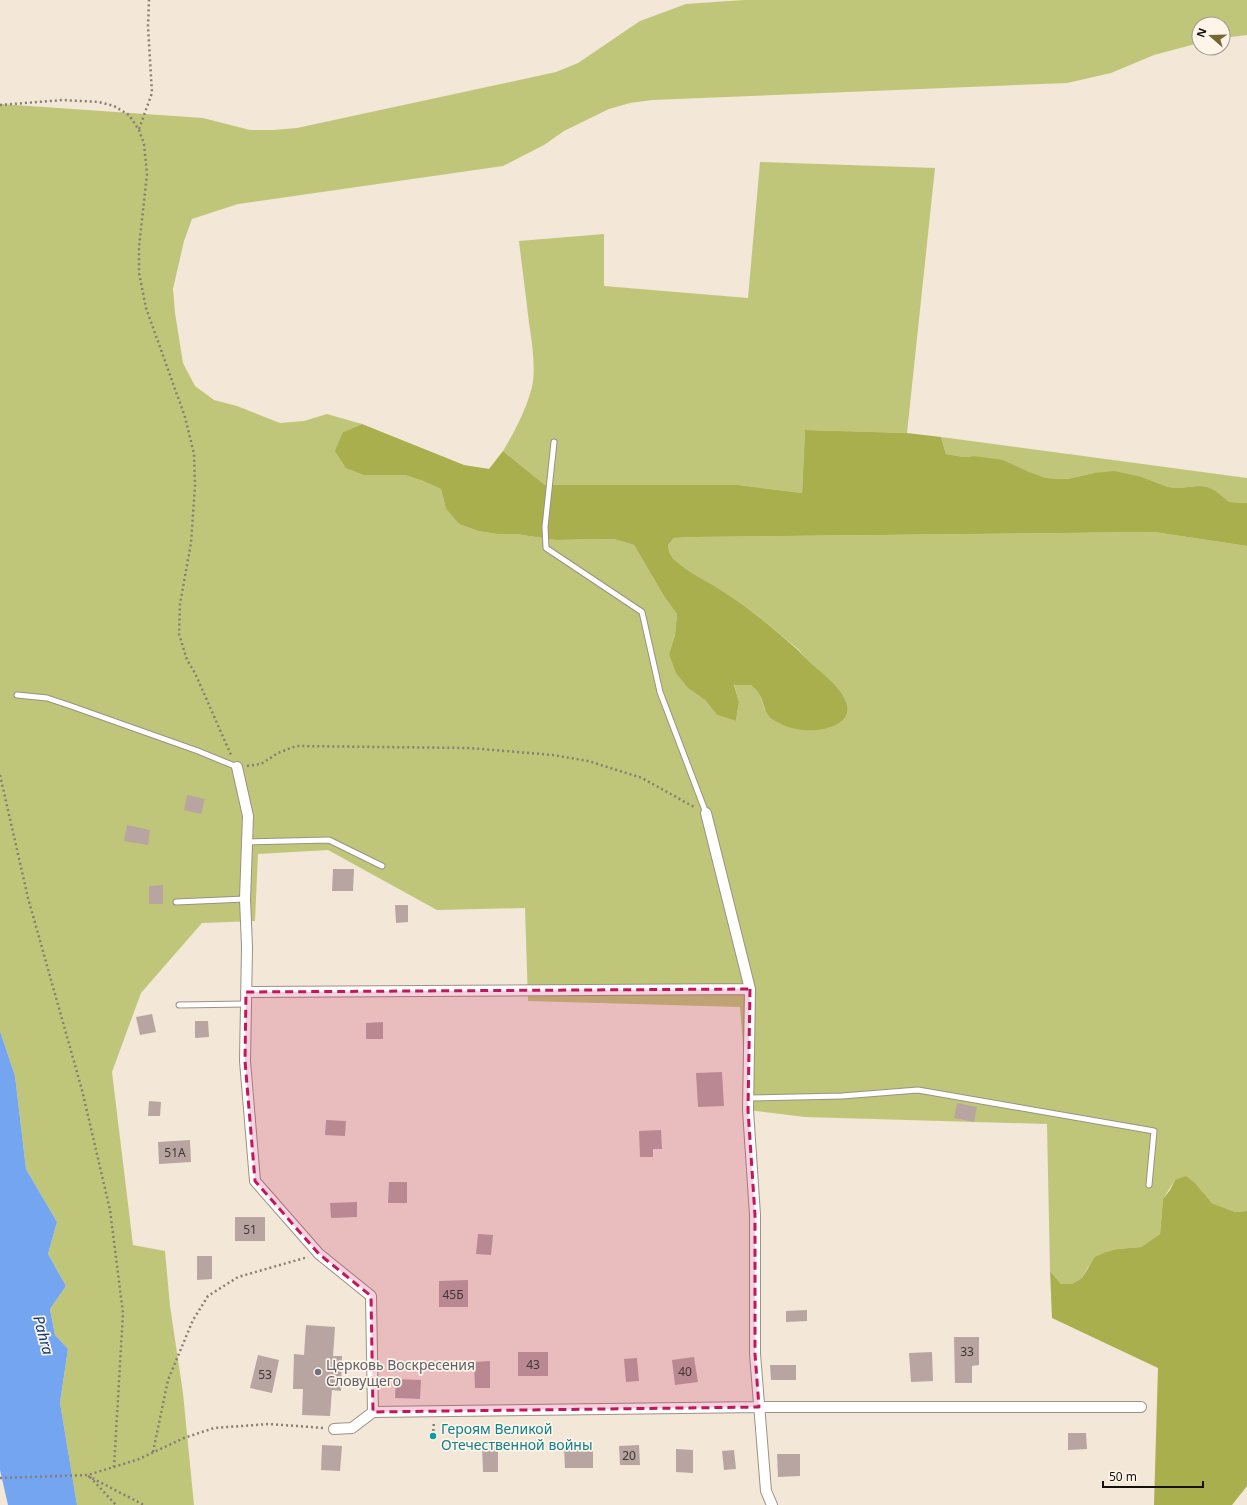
<svg xmlns="http://www.w3.org/2000/svg" width="1247" height="1505" font-family="'Noto Sans',sans-serif">
  <style>
    .green { fill: #c0c679 }
    .forest { fill: #a9af4d }
    .water { fill: #73a5f0 }
    .building { fill: #b8a4a0 }
    .lines { fill: none; stroke-linecap: round; stroke-linejoin: round }
    .lane-casing { stroke: #9c9183; stroke-width: 7 }
    .street-casing { stroke: #9c9183; stroke-width: 12 }
    .path { stroke: #877e74; stroke-width: 2.5; stroke-dasharray: 2 3; stroke-linecap: butt }
    .lane { stroke: #fff; stroke-width: 5 }
    .street { stroke: #fff; stroke-width: 10 }
    .marked { fill: #c2185b; fill-opacity: 0.2; stroke: #c2185b; stroke-width: 3; stroke-dasharray: 8 5; stroke-linejoin: round }
    .worship-dot { fill: #6b7280; stroke: #fef4e8; stroke-width: 1.5 }
    .culture-dot { fill: #0f9aa8; stroke: #fef4e8; stroke-width: 1.5 }
    .labels { text-anchor: middle; dominant-baseline: central; stroke-width: 3.5; stroke-linejoin: round; paint-order: stroke }
    .number-label { font-size: 12px; fill: #3e3631 }
    .worship-label { font-size: 14px; fill: #5b616d; stroke: #fef4e8; text-anchor: start }
    .culture-label { font-size: 14px; fill: #0d838f; stroke: #fef4e8; text-anchor: start }
    .water-label { font-size: 15px; font-style: italic; fill: #0a3b7c; stroke: #fef4e8 }
  </style>
  <rect width="100%" height="100%" fill="#f3e7d8"/>
  <!-- green -->
  <path class="green" d="M744 0H1247V35L1223 38V24H1199V43L1154 55 1111 73 1067 83 652 100 630 103 609 109 564 131 544 145 503 166 238 204 192 219 184 241 173 289 175 313 183 363 195 386 214 400 237 406 280 423 304 421 327 414 362 424 343 432 364 475H405L423 481 441 489 446 509 459 524 478 531 497 534H516L556 540 614 539 634 545 665 598 677 614 675 635 669 654 689 689 705 700 717 715 736 721 739 702 734 684 751 685 759 692 765 710 804 657 799 650C775 630 751 609 724 592 708 581 690 574 676 561 670 556 669 552 668 545L674 538 694 537 1154 532 1247 546V1211L1235 1212 1212 1203 1196 1184 1175 1180 1163 1199 1160 1234 1141 1247 1117 1249 1106 1252 1088 1267 1082 1278 1072 1284H1061L1050 1271 1047 1124 805 1117 748 1110 740 1007 528 1001 525 908 437 910 328 850 258 854 255 921 202 923 141 993 112 1072 133 1245 165 1251 170 1306 183 1393 194 1505H77L60 1403 68 1349 55 1335 50 1309 66 1286 48 1254 57 1222 26 1169 15 1076 0 1031V104L203 118 250 130H273L297 128 556 72 578 63 640 21 686 4Z
    M760 162 935 168 907 433 805 430 802 493 739 485H545L503 451C515 431 526 410 532 387 536 369 532 341 529 323 526 295 522 268 519 241L604 234V286L748 298Z
    M941 437 1247 478V503L1229 502 1216 491 1198 486 1178 488 1168 487 1142 477 1094 473 1067 479 1046 478 974 456 964 457 946 454Z"/>
  <!-- forest -->
  <path class="forest" d="M362 424 464 465 489 469 503 451 545 485H739L802 493 805 430 907 433 941 437 946 454 964 457 974 456 1003 460 1029 472 1046 478 1067 479 1094 473 1114 471 1142 477 1168 487 1178 488 1198 486 1207 487 1216 491 1229 502 1247 503V546L1154 532 694 537 674 538 668 545C669 552 670 556 676 561 690 574 708 581 724 592 751 609 775 630 799 651 813 669 837 680 846 702 855 726 819 732 803 730 792 729 781 725 772 719 763 712 764 700 758 692 756 689 753 687 751 685H734L739 702 736 721 717 715 705 700 689 689 676 673 669 654 675 635 677 614 665 598 634 545 614 539 556 540 516 534H497L478 531 459 524 446 509 441 489 423 481 405 475H364L346 468 335 451 343 432Z
    M1186 1176 1196 1184 1212 1203 1235 1212 1247 1211V1486L1232 1505H1154L1158 1368 1052 1318 1050 1271 1061 1284H1072L1082 1278 1095 1257 1106 1252 1117 1249 1141 1247 1160 1234 1163 1199 1170 1190 1175 1180Z"/>
  <!-- water -->
  <path class="water" d="M0 1031 15 1076 26 1169 57 1222 48 1254 66 1286 50 1309 55 1335 68 1349 60 1403 77 1505H8L0 1470Z"/>
  <!-- building -->
  <path class="building" d="M187 795 205 799 201 814 184 810Z
    M127 825 150 830 148 845 124 841Z
    M333 869H354L353 891H332Z
    M163 885V904H149V886Z
    M395 905H408V922L396 923Z
    M152 1014 156 1032 140 1035 136 1017Z
    M195 1021H208L209 1037 195 1038Z
    M383 1022V1039H366V1023Z
    M722 1072 724 1106 698 1107 696 1073Z
    M149 1101 161 1102 160 1116H148Z
    M957 1103 977 1107 974 1122 954 1118Z
    M326 1120 346 1121 345 1136 325 1135Z
    M661 1130 662 1149H653V1157H640L639 1131Z
    M190 1140 191 1162 159 1164 158 1142Z
    M389 1182H407V1203H388Z
    M357 1202V1217L331 1218 330 1203Z
    M235 1217H265V1241H235Z
    M478 1234 493 1235 491 1255 476 1254Z
    M197 1256H212V1279L197 1280Z
    M468 1280V1307H439V1281Z
    M807 1310V1321L786 1322V1311Z
    M306 1325 335 1327 333 1356H342L341 1391 332 1390 330 1416 302 1415 303 1389H293L294 1354 304 1355Z
    M954 1337H979V1365L972 1366V1383H955Z
    M518 1352H548V1376H518Z
    M932 1352 933 1381 911 1382 909 1353Z
    M258 1355 279 1360 272 1393 250 1388Z
    M694 1357 698 1382 675 1385 672 1360Z
    M637 1358 639 1381 626 1382 624 1359Z
    M490 1361V1388H475L474 1362Z
    M770 1365H796V1380H771Z
    M396 1379 421 1380 420 1399 395 1398Z
    M1068 1433H1086L1087 1449 1068 1450Z
    M322 1445 342 1446 340 1471 321 1470Z
    M639 1445 640 1465H620L619 1446Z
    M482 1447H498V1472H483Z
    M593 1448V1468H565L564 1449Z
    M676 1449 693 1450V1473L676 1472Z
    M734 1450 736 1469 724 1470 722 1451Z
    M777 1454H800V1476L778 1477Z"/>
  <g class="lines">
    <!-- lane casing -->
    <g class="lane-casing">
      <path id="lane" d="M554 442 545 527 546 548 642 612 660 692 706 813
        M17 695 47 698 71 706 198 751 237 767
        M247 842 329 840 382 866
        M176 902 245 899
        M179 1005 246 1004
        M748 1098 842 1096 918 1090 1154 1131 1149 1185"/>
    </g>
    <!-- street casing -->
    <g class="street-casing">
      <path id="street" d="M237 767 248 816 245 899 247 947 245 1061 255 1181 319 1254 371 1296 373 1412
        M706 813 750 989 748 1110 755 1215V1354L766 1491 772 1505
        M246 992 750 989
        M334 1429 352 1428 373 1412 759 1407H1141"/>
    </g>
    <!-- path -->
    <path class="path" d="M0 105 63 100 99 102 114 106 129 115 139 130 144 144 147 174 139 247V273L146 308 185 417 194 454 195 486 191 543 180 604 179 634 187 660 195 673 231 755
      M139 129 152 93 148 26 149 0
      M247 766 261 764 278 753 296 746 469 748 553 755 588 761 642 778 694 807
      M0 775 28 898 82 1090 110 1210 123 1313 114 1467
      M433 1436 434 1421
      M153 1452 168 1380 193 1320 208 1296 238 1277 308 1257
      M88 1476 144 1505
      M90 1477 116 1505
      M0 1478 88 1475 139 1459 184 1438 214 1428 269 1424 324 1428"/>
    <!-- lane -->
    <use href="#lane" class="lane"/>
    <!-- street -->
    <use href="#street" class="street"/>
  </g>
  <!-- marked area -->
  <path class="marked" d="M750 989 748 1110 755 1215V1354L759 1407 373 1412 371 1296 319 1254 255 1181 245 1061 246 992Z"/>
  <!-- markers -->
  <circle class="worship-dot" cx="318" cy="1372" r="4"/>
  <circle class="culture-dot" cx="433" cy="1436" r="4"/>
  <g class="labels">
    <!-- number labels -->
    <g class="number-label">
      <text x="175" y="1152">51А</text>
      <text x="250" y="1229">51</text>
      <text x="453" y="1294">45Б</text>
      <text x="967" y="1351">33</text>
      <text x="533" y="1364">43</text>
      <text x="685" y="1371">40</text>
      <text x="265" y="1374">53</text>
      <text x="629" y="1455">20</text>
    </g>
    <!-- worship labels -->
    <g class="worship-label">
      <text x="326" y="1364">Церковь Воскресения<tspan x="326" dy="16">Словущего</tspan></text>
    </g>
    <!-- culture labels -->
    <g class="culture-label">
      <text x="441" y="1428">Героям Великой<tspan x="441" dy="16">Отечественной войны</tspan></text>
    </g>
    <!-- water labels -->
    <g class="water-label">
      <text transform="translate(44 1335) rotate(75)">Pahra</text>
    </g>
  </g>
  <!-- north arrow -->
  <g transform="translate(1211 36) rotate(290)"><circle r="19" fill="#fef4e8" stroke="#a19990"/>
  <path d="M0-3L7 15L0 10L-7 15Z" fill="#746734"/>
  <text y="-6" font-size="11" font-weight="bold" text-anchor="middle" fill="#15110c">N</text>
  </g>
  <!-- scale -->
  <path d="M1103 1481v6h100v-6" fill="none" stroke="#15110c" stroke-width="2"/>
  <text x="1109" y="1481" font-size="12" fill="#15110c" stroke="#fef4e8" stroke-width="3" paint-order="stroke">50 m</text>
</svg>
